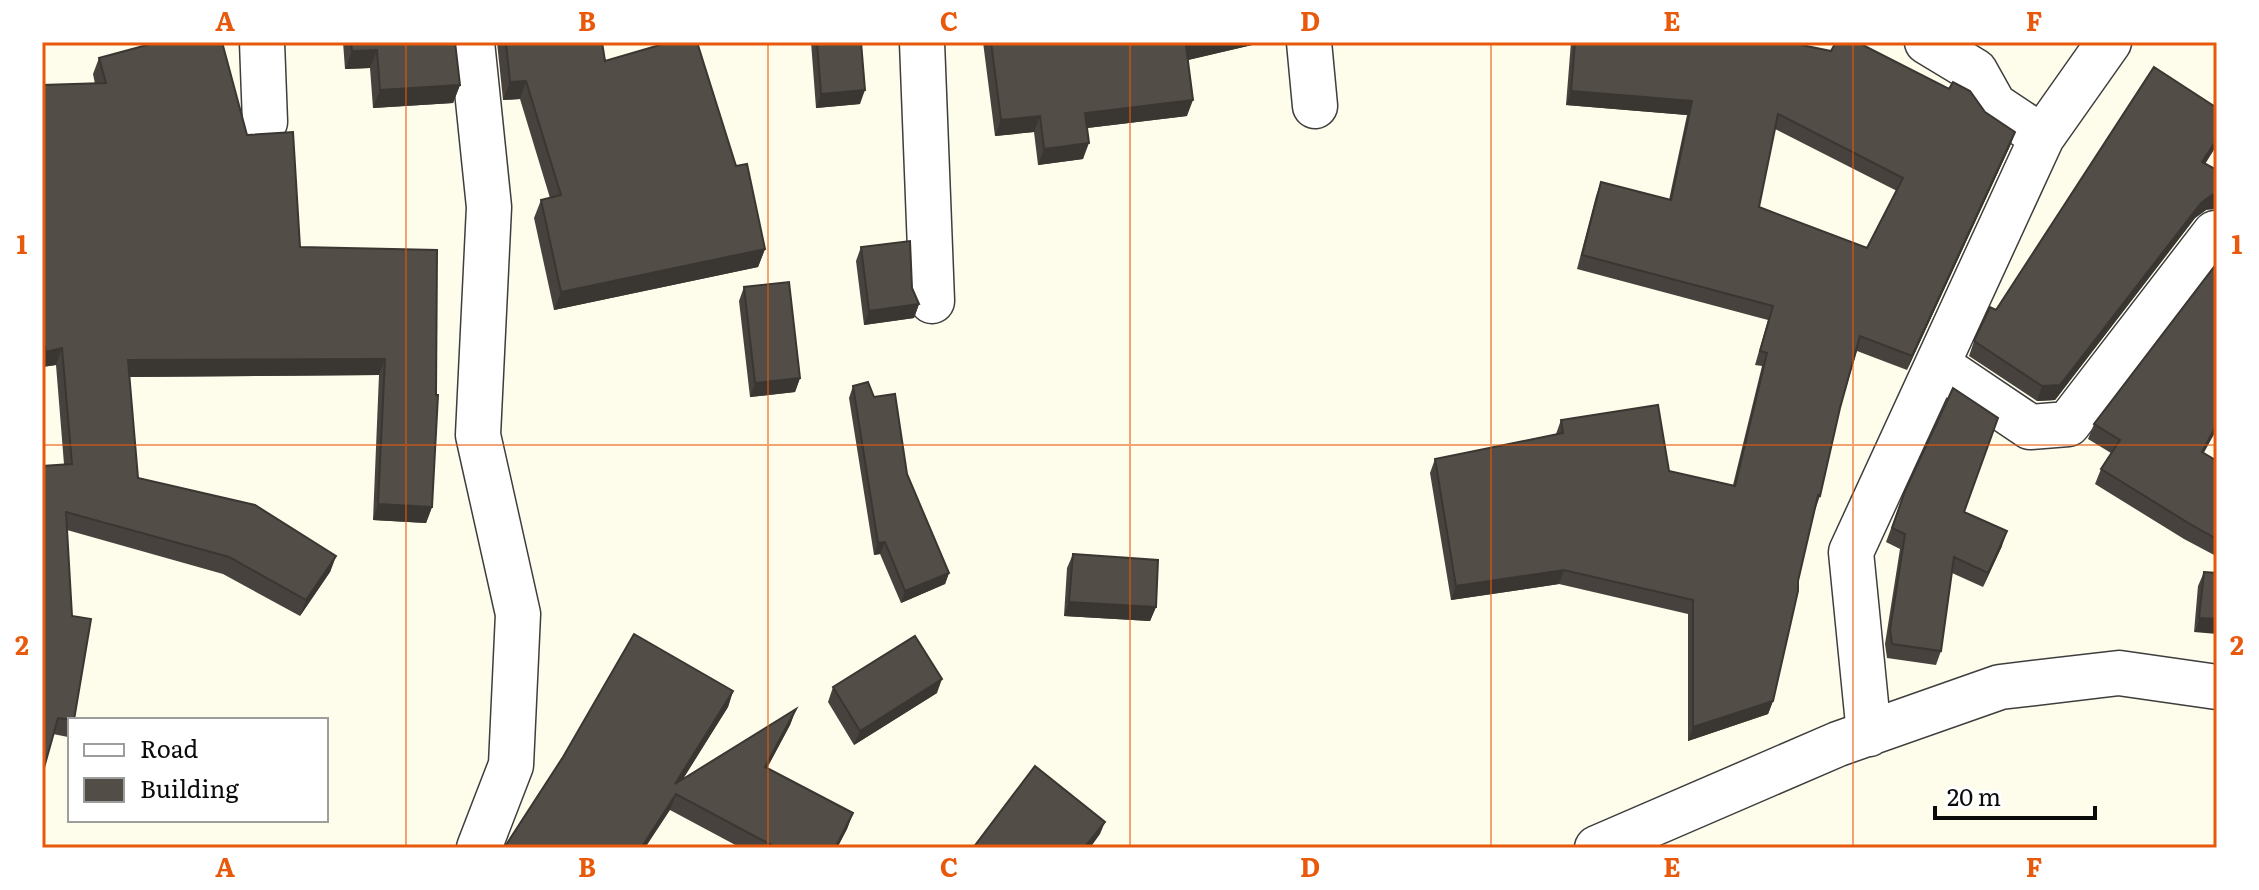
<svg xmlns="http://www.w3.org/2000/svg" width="2259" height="890" font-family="Literata,serif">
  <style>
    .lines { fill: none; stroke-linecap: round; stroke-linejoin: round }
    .minor-casing { stroke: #3e3e3e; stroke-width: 47 }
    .minor { stroke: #fff; stroke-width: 44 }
    .wall { fill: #47423e; fill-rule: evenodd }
    .shaded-wall { fill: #3a3632 }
    .building { fill: #534d48; stroke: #3a3632; stroke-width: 2; fill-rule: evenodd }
    .grid { fill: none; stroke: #e8590c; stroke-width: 2; stroke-opacity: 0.55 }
    .neatline { fill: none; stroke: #e8590c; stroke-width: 3 }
    .grid-label { font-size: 26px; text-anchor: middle; font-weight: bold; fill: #e8590c }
  </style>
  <rect width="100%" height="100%" fill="#fefcea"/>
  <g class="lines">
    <!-- minor casing -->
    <g class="minor-casing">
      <path id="minor" d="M262 42 265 122
        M472 42 489 207 478 435 518 614 511 765 479 848
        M922 42 932 301
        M1309 42 1315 106
        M1927 42 1975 71 1994 105 2042 137
        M1938 365 2030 427 2068 424 2215 233
        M1869 734 1851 552 2042 137 2109 42
        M1597 848 1838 744 2000 687 2119 673 2217 687"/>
    </g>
    <!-- minor -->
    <use href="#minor" class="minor"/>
  </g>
  <!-- wall -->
  <path class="wall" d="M343 42H455L460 85 453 103 373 108 370 68 345 69Z
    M497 42H602L605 61 736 166 765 249 758 267 554 310 534 218 541 200 550 198 520 99 503 100Z
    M811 42H861L860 104 816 108Z
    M983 42H1265L1187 60V116L1087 128 1083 159 1038 165 1034 132 995 136Z
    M1571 42H1787L1985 112 2015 132 2010 146 1907 370 1857 351 1840 408 1820 496 1815 510 1798 581 1773 701 1768 714 1688 741V614L1559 584 1451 600 1430 473 1435 459 1556 434 1561 420 1669 471 1733 485 1762 366 1755 365 1768 320 1577 269 1596 196 1601 182 1669 200 1687 115 1566 105ZM1775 129 1897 191 1867 248 1759 207Z
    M99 58 247 135 300 247 437 250 432 507 426 523 373 520 379 375 129 377 138 478 336 556 330 572 300 616 223 574 67 530 70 720V731L68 737 53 734 64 464 56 365 42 367V85L95 84 93 74Z
    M2205 164 2206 210 2195 218 2055 400 2037 401 1969 356 1974 341Z
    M861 247 912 288 919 304 914 318 864 325 856 261Z
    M744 287 800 378 795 392 750 397 739 301Z
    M853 386 907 474 949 573 945 584 901 603 880 554 874 555 849 398Z
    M2094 424 2204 453 2217 461 2216 556 2184 539 2095 484 2101 469 2111 453 2088 439Z
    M1905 491 1964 512 2002 546 1983 587 1952 573 1941 651 1936 665 1887 658 1885 644 1900 549 1886 542Z
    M1073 554 1156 607 1150 621 1064 616 1067 568Z
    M2204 572 2217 573 2194 632 2198 586Z
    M833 687 937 693 854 745 828 702Z
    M733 691 728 707 682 780 796 709 790 725 767 768 853 813 847 829 837 848H741L670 810 504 848Z"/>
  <!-- shaded-wall -->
  <path class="shaded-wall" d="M1201 42H1265L1180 62 1186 46Z
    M377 50 370 68 345 69 352 51Z
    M526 81 520 99 503 100 510 82Z
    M460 85 453 103 373 108 380 90Z
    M865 90 860 104 816 108 821 94Z
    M1571 91 1692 101 1687 115 1566 105Z
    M1193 100 1187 116 1079 129 1085 113Z
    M1040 116 1034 132 995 136 1001 120Z
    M2015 132 2010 146 1907 370 1912 356Z
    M2217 139V145L2197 177 2202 162Z
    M1089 143 1083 159 1038 165 1044 149Z
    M2217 194V209L2206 210 2195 218 2055 400 2037 401 2042 386 2201 203 2212 195Z
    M765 249 758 267 554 310 561 292Z
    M919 304 914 318 864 325 869 311Z
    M62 348 56 365 42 367V362L46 352Z
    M385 359 379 375 122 377 128 360Z
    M800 378 795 392 750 397 755 383Z
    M2217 424V429L2196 467 2202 452Z
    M378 504 432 507 426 523 373 520Z
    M2007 531 2002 546 1983 587 1988 573Z
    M885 542 880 554 874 555 878 543Z
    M336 556 330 572 300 616 306 600Z
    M1564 570 1559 584 1451 600 1456 586Z
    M949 573 945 584 901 603 905 591Z
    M1069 602 1156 607 1150 621 1064 616Z
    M2199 618 2217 619V634L2194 632Z
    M942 679 937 693 854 745 860 731Z
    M733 691 728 707 670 800 675 784Z
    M1773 701 1768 714 1688 741 1693 727Z
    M796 709 790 725 759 783 765 767Z
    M676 794 670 810 645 848H641Z
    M853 813 847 829 837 848H835Z
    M1105 822 1100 834 1090 848H1084Z"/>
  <!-- building -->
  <path class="building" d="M158 42H222L247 135 293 132 300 247 437 250 436 395H438L432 507 378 504 385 359 128 360 138 478 255 505 336 556 306 600 229 557 66 512 72 616 91 619 74 720 58 718 42 775V466L72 464 62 348 46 352 42 334V85L106 83 99 58Z
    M351 42H455L460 85 380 90 377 50 352 51Z
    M506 42H602L605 61 670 42H697L736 166 747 164 765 249 561 292 541 200 561 195 526 81 510 82Z
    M817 42H861L865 90 821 94Z
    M991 42H1201L1186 46 1193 100 1085 113 1089 143 1044 149 1040 116 1001 120Z
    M1575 42H1787L1831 51 1836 42H1857L1949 89 1953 82 1970 91 1985 112 2015 132 1912 356 1860 336 1840 408 1820 496 1818 495 1798 581V591L1773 701 1693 727V600L1564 570 1456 586 1435 459 1563 433 1561 420 1658 405 1669 471 1735 486 1767 353 1760 351 1773 306 1582 255 1601 182 1671 200 1692 101 1571 91ZM1778 114 1903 178 1867 248 1759 207Z
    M2154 67 2217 108V139L2202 162 2217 170V194L2212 195 2201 203 2060 385 2042 386 1974 341 1990 307 1996 310Z
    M910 241 912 288 919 304 869 311 861 247Z
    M2217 263V424L2202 452 2217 461V539L2190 524 2101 469 2120 440 2094 424Z
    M789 282 800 378 755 383 744 287Z
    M868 382 874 397 895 394 907 474 949 573 905 591 885 542 878 543 853 386Z
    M1953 388 1998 418 1964 512 2007 531 1988 573 1954 557 1941 651 1892 644 1890 630 1905 534 1892 528 1905 491Z
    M1073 554 1158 560 1156 607 1069 602Z
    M2204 572 2217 573V619L2199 618Z
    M634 634 733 691 675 784 796 709 765 767 853 813 835 848H777L676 794 641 848H504L563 757Z
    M915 636 942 679 860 731 833 687Z
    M1035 766 1105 822 1084 848H973Z"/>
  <!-- grid -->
  <path class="grid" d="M406 42V848M768 42V848M1130 42V848M1491 42V848M1853 42V848M42 445H2217"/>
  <!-- border -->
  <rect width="2259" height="890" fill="none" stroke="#ffffff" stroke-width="88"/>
  <!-- legend -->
  <rect x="68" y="718" width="260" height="104" fill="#ffffff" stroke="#9d9d9d" stroke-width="2"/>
  <rect x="84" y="744" width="40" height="12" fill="#ffffff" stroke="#9d9d9d" stroke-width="2"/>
  <text x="140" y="758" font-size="24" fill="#0b0b0b">Road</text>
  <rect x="84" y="778" width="40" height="24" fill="#534d48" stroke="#9d9d9d" stroke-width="2"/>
  <text x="140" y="798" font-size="24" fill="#0b0b0b">Building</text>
  <!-- scale -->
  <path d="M1935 806v12h160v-12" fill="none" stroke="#0b0b0b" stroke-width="4"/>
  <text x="1947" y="806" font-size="24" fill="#0b0b0b" stroke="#ffffff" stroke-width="6" paint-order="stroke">20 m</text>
  <rect x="44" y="44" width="2171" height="802" class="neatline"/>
  <g class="grid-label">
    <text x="225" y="31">A</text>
    <text x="587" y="31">B</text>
    <text x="949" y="31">C</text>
    <text x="1310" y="31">D</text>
    <text x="1672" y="31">E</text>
    <text x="2034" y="31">F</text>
    <text x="22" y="254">1</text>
    <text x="2237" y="254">1</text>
    <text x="22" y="655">2</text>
    <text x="2237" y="655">2</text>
    <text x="225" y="877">A</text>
    <text x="587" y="877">B</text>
    <text x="949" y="877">C</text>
    <text x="1310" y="877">D</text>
    <text x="1672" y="877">E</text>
    <text x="2034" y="877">F</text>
  </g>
</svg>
